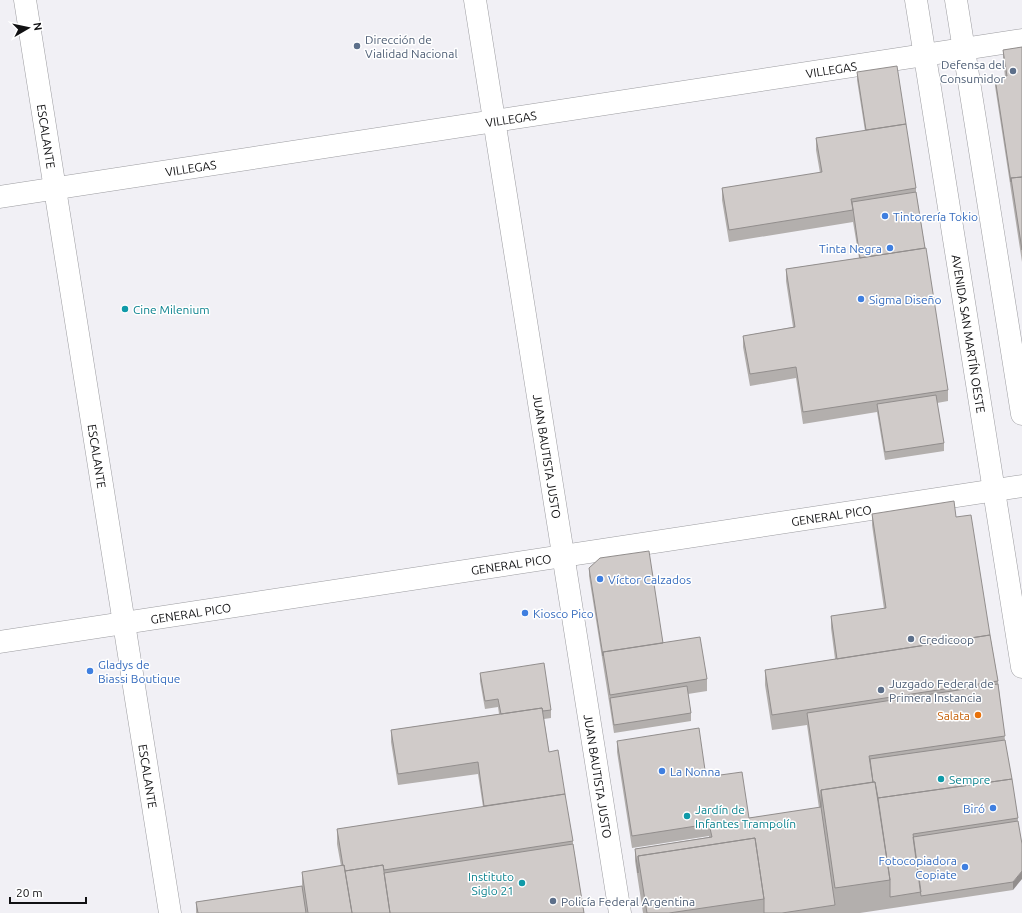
<svg xmlns="http://www.w3.org/2000/svg" width="1022" height="913" font-family="Ubuntu,sans-serif">
  <style>
    .lines { fill: none; stroke-linecap: round; stroke-linejoin: round }
    .minor-casing { stroke: #9c9ca0; stroke-width: 23 }
    .tertiary-casing { stroke: #9c9ca0; stroke-width: 23 }
    .secondary-casing { stroke: #9c9ca0; stroke-width: 23 }
    .minor { stroke: #fff; stroke-width: 22 }
    .tertiary { stroke: #fff; stroke-width: 22 }
    .secondary { stroke: #fff; stroke-width: 22 }
    .wall { fill: #b3afad }
    .shaded-wall { fill: #928e8d }
    .building { fill: #d0cbc9; stroke: #928e8d }
    .service-dot { fill: #5c6f8a; stroke: #fff; stroke-width: 1.5 }
    .shop-dot { fill: #3f7fe0; stroke: #fff; stroke-width: 1.5 }
    .culture-dot { fill: #0f9aa8; stroke: #fff; stroke-width: 1.5 }
    .food-dot { fill: #e8710a; stroke: #fff; stroke-width: 1.5 }
    .labels { text-anchor: middle; dominant-baseline: central; stroke-width: 3; stroke-linejoin: round; paint-order: stroke }
    .service-label { font-size: 12px; fill: #4e5e75; stroke: #fff; text-anchor: start }
    .street-label { font-size: 12px; fill: #111113; stroke: #fff }
    .shop-label { font-size: 12px; fill: #366cbe; stroke: #fff; text-anchor: start }
    .culture-label { font-size: 12px; fill: #0d838f; stroke: #fff; text-anchor: start }
    .food-label { font-size: 12px; fill: #c56008; stroke: #fff; text-anchor: end }
  </style>
  <rect width="100%" height="100%" fill="#f1f0f5"/>
  <g class="lines">
    <!-- minor casing -->
    <g class="minor-casing">
      <g id="minor">
        <path id="s1" d="M25 0 170 913"/>
        <path id="s2" d="M475 0 620 913"/>
        <path id="s3" d="M0 197 1022 40"/>
      </g>
    </g>
    <!-- tertiary casing -->
    <g class="tertiary-casing">
      <g id="tertiary">
        <path id="s4" d="M0 642 1022 486"/>
      </g>
    </g>
    <!-- secondary casing -->
    <g class="secondary-casing">
      <g id="secondary">
        <path id="s5" d="M916 0 1022 667"/>
        <path d="M956 0 1022 414"/>
      </g>
    </g>
    <!-- minor -->
    <use href="#minor" class="minor"/>
    <!-- tertiary -->
    <use href="#tertiary" class="tertiary"/>
    <!-- secondary -->
    <use href="#secondary" class="secondary"/>
  </g>
  <!-- wall -->
  <path class="wall" d="M1022 47V262L995 86V78L1005 77 1003 58V50Z
    M857 72 916 188V192L948 390V401L937 403 944 443V451L885 460 877 412 803 424 796 378 750 386 743 347V336L793 327 786 281V269L859 258 853 222 729 242 722 200V188L820 173 816 150V138L865 131 857 80Z
    M872 514 956 517 990 635 998 681 1005 740 1018 818 1013 890 860 913H643L635 861V849L709 837V836L632 848 617 752V741L706 777 749 818 819 808 807 725 772 730 765 685V670L835 659 831 628V616L884 609 872 525Z
    M589 568 663 643 707 679V691L688 694 691 713V721L614 733 589 576Z
    M480 673 551 710V718L544 719 549 752 573 841V844L584 913H196V902L302 886V872L341 866 337 844V829L483 807 478 774 398 785 391 742V730L499 714 498 707 485 709 480 681Z"/>
  <!-- shaded-wall -->
  <path class="shaded-wall" d="M1022 871V879L1013 890V882Z"/>
  <!-- building -->
  <path class="building" d="M1022 47V177L1011 178V182L995 78 1007 76 1003 50Z
    M897 66 906 124 866 130 857 72Z
    M906 124 916 188 851 199 853 210 729 230 722 188 822 172 816 138Z
    M1022 177V250L1011 178Z
    M916 192 925 248 860 258 852 202Z
    M926 248 948 390 803 412 796 367 750 374 743 336 795 327 786 269Z
    M936 395 944 443 885 452 877 404Z
    M954 501 956 517 971 515 990 635 837 659 831 616 886 608 872 514Z
    M649 551 663 643 603 652V656L589 568 600 558Z
    M990 635 998 681 772 715 765 670Z
    M700 637 707 679 610 695 603 652Z
    M544 663 551 710 543 711 542 708 501 714 498 699 485 701 480 673Z
    M998 684 1005 736 869 756 873 782 821 790V807L807 713Z
    M687 686 691 713 614 725 610 698Z
    M542 708 549 752 558 750 565 794 484 806 478 762 398 774 391 730Z
    M699 728 706 777 742 772 749 818 821 807 835 905 782 913H764V899L755 838 638 856V873L635 849 712 837 709 824 632 836 617 741Z
    M1005 740 1012 779 878 798 875 782H873L870 759Z
    M1012 779 1018 818 913 834 921 892 890 897V880L878 798Z
    M875 782 890 880 835 888 821 790Z
    M565 794 573 841 384 870 383 865 345 871 344 865 343 866 337 829Z
    M1018 821 1022 844V871L1013 882 921 896 913 837Z
    M755 838 764 899 669 913H647L638 856Z
    M573 844 584 913H390L384 873Z
    M344 865 352 913H308L302 872Z
    M383 865 390 913H352L345 871Z
    M302 886 306 913H198L196 902Z"/>
  <!-- markers -->
  <g class="service-dot">
    <circle cx="357" cy="46" r="4"/>
    <circle cx="1013" cy="71" r="4"/>
    <circle cx="911" cy="639" r="4"/>
    <circle cx="881" cy="690" r="4"/>
    <circle cx="553" cy="901" r="4"/>
  </g>
  <g class="shop-dot">
    <circle cx="885" cy="216" r="4"/>
    <circle cx="890" cy="248" r="4"/>
    <circle cx="861" cy="299" r="4"/>
    <circle cx="600" cy="579" r="4"/>
    <circle cx="525" cy="613" r="4"/>
    <circle cx="90" cy="671" r="4"/>
    <circle cx="662" cy="771" r="4"/>
    <circle cx="993" cy="808" r="4"/>
    <circle cx="965" cy="867" r="4"/>
  </g>
  <g class="culture-dot">
    <circle cx="125" cy="309" r="4"/>
    <circle cx="941" cy="779" r="4"/>
    <circle cx="687" cy="816" r="4"/>
    <circle cx="522" cy="883" r="4"/>
  </g>
  <circle class="food-dot" cx="978" cy="715" r="4"/>
  <g class="labels">
    <!-- service labels -->
    <g class="service-label">
      <text x="365" y="39">Dirección de<tspan x="365" dy="14">Vialidad Nacional</tspan></text>
      <text x="1005" y="64" text-anchor="end">Defensa del<tspan x="1005" dy="14">Consumidor</tspan></text>
      <text x="919" y="639">Credicoop</text>
      <text x="889" y="683">Juzgado Federal de<tspan x="889" dy="14">Primera Instancia</tspan></text>
      <text x="561" y="901">Policía Federal Argentina</text>
    </g>
    <!-- street labels -->
    <g class="street-label">
      <text stroke="none"><textPath href="#s3" startOffset="841">VILLEGAS</textPath></text>
      <text stroke="none"><textPath href="#s3" startOffset="517">VILLEGAS</textPath></text>
      <text stroke="none"><textPath href="#s1" startOffset="138">ESCALANTE</textPath></text>
      <text stroke="none"><textPath href="#s3" startOffset="193">VILLEGAS</textPath></text>
      <text stroke="none"><textPath href="#s5" startOffset="338">AVENIDA SAN MARTÍN OESTE</textPath></text>
      <text stroke="none"><textPath href="#s1" startOffset="462">ESCALANTE</textPath></text>
      <text stroke="none"><textPath href="#s2" startOffset="462">JUAN BAUTISTA JUSTO</textPath></text>
      <text stroke="none"><textPath href="#s4" startOffset="841">GENERAL PICO</textPath></text>
      <text stroke="none"><textPath href="#s4" startOffset="517">GENERAL PICO</textPath></text>
      <text stroke="none"><textPath href="#s4" startOffset="193">GENERAL PICO</textPath></text>
      <text stroke="none"><textPath href="#s1" startOffset="786">ESCALANTE</textPath></text>
      <text stroke="none"><textPath href="#s2" startOffset="786">JUAN BAUTISTA JUSTO</textPath></text>
    </g>
    <!-- shop labels -->
    <g class="shop-label">
      <text x="893" y="216">Tintorería Tokio</text>
      <text x="882" y="248" text-anchor="end">Tinta Negra</text>
      <text x="869" y="299">Sigma Diseño</text>
      <text x="608" y="579">Víctor Calzados</text>
      <text x="533" y="613">Kiosco Pico</text>
      <text x="98" y="664">Gladys de<tspan x="98" dy="14">Biassi Boutique</tspan></text>
      <text x="670" y="771">La Nonna</text>
      <text x="985" y="808" text-anchor="end">Biró</text>
      <text x="957" y="860" text-anchor="end">Fotocopiadora<tspan x="957" dy="14">Copiate</tspan></text>
    </g>
    <!-- culture labels -->
    <g class="culture-label">
      <text x="133" y="309">Cine Milenium</text>
      <text x="949" y="779">Sempre</text>
      <text x="695" y="809">Jardín de<tspan x="695" dy="14">Infantes Trampolín</tspan></text>
      <text x="514" y="876" text-anchor="end">Instituto<tspan x="514" dy="14">Siglo 21</tspan></text>
    </g>
    <!-- food labels -->
    <g class="food-label">
      <text x="970" y="715">Salata</text>
    </g>
  </g>
  <!-- north arrow -->
  <g transform="translate(28 28) rotate(81)" stroke="#ffffff" stroke-width="3" paint-order="stroke">
  <path d="M0-3L7 15L0 10L-7 15Z" fill="#111113"/>
  <text y="-6" font-size="11" font-weight="bold" text-anchor="middle" fill="#111113">N</text>
  </g>
  <!-- scale -->
  <path d="M10 897v6h76v-6" fill="none" stroke="#111113" stroke-width="2"/>
  <text x="16" y="897" font-size="12" fill="#111113" stroke="#ffffff" stroke-width="3" paint-order="stroke">20 m</text>
</svg>
